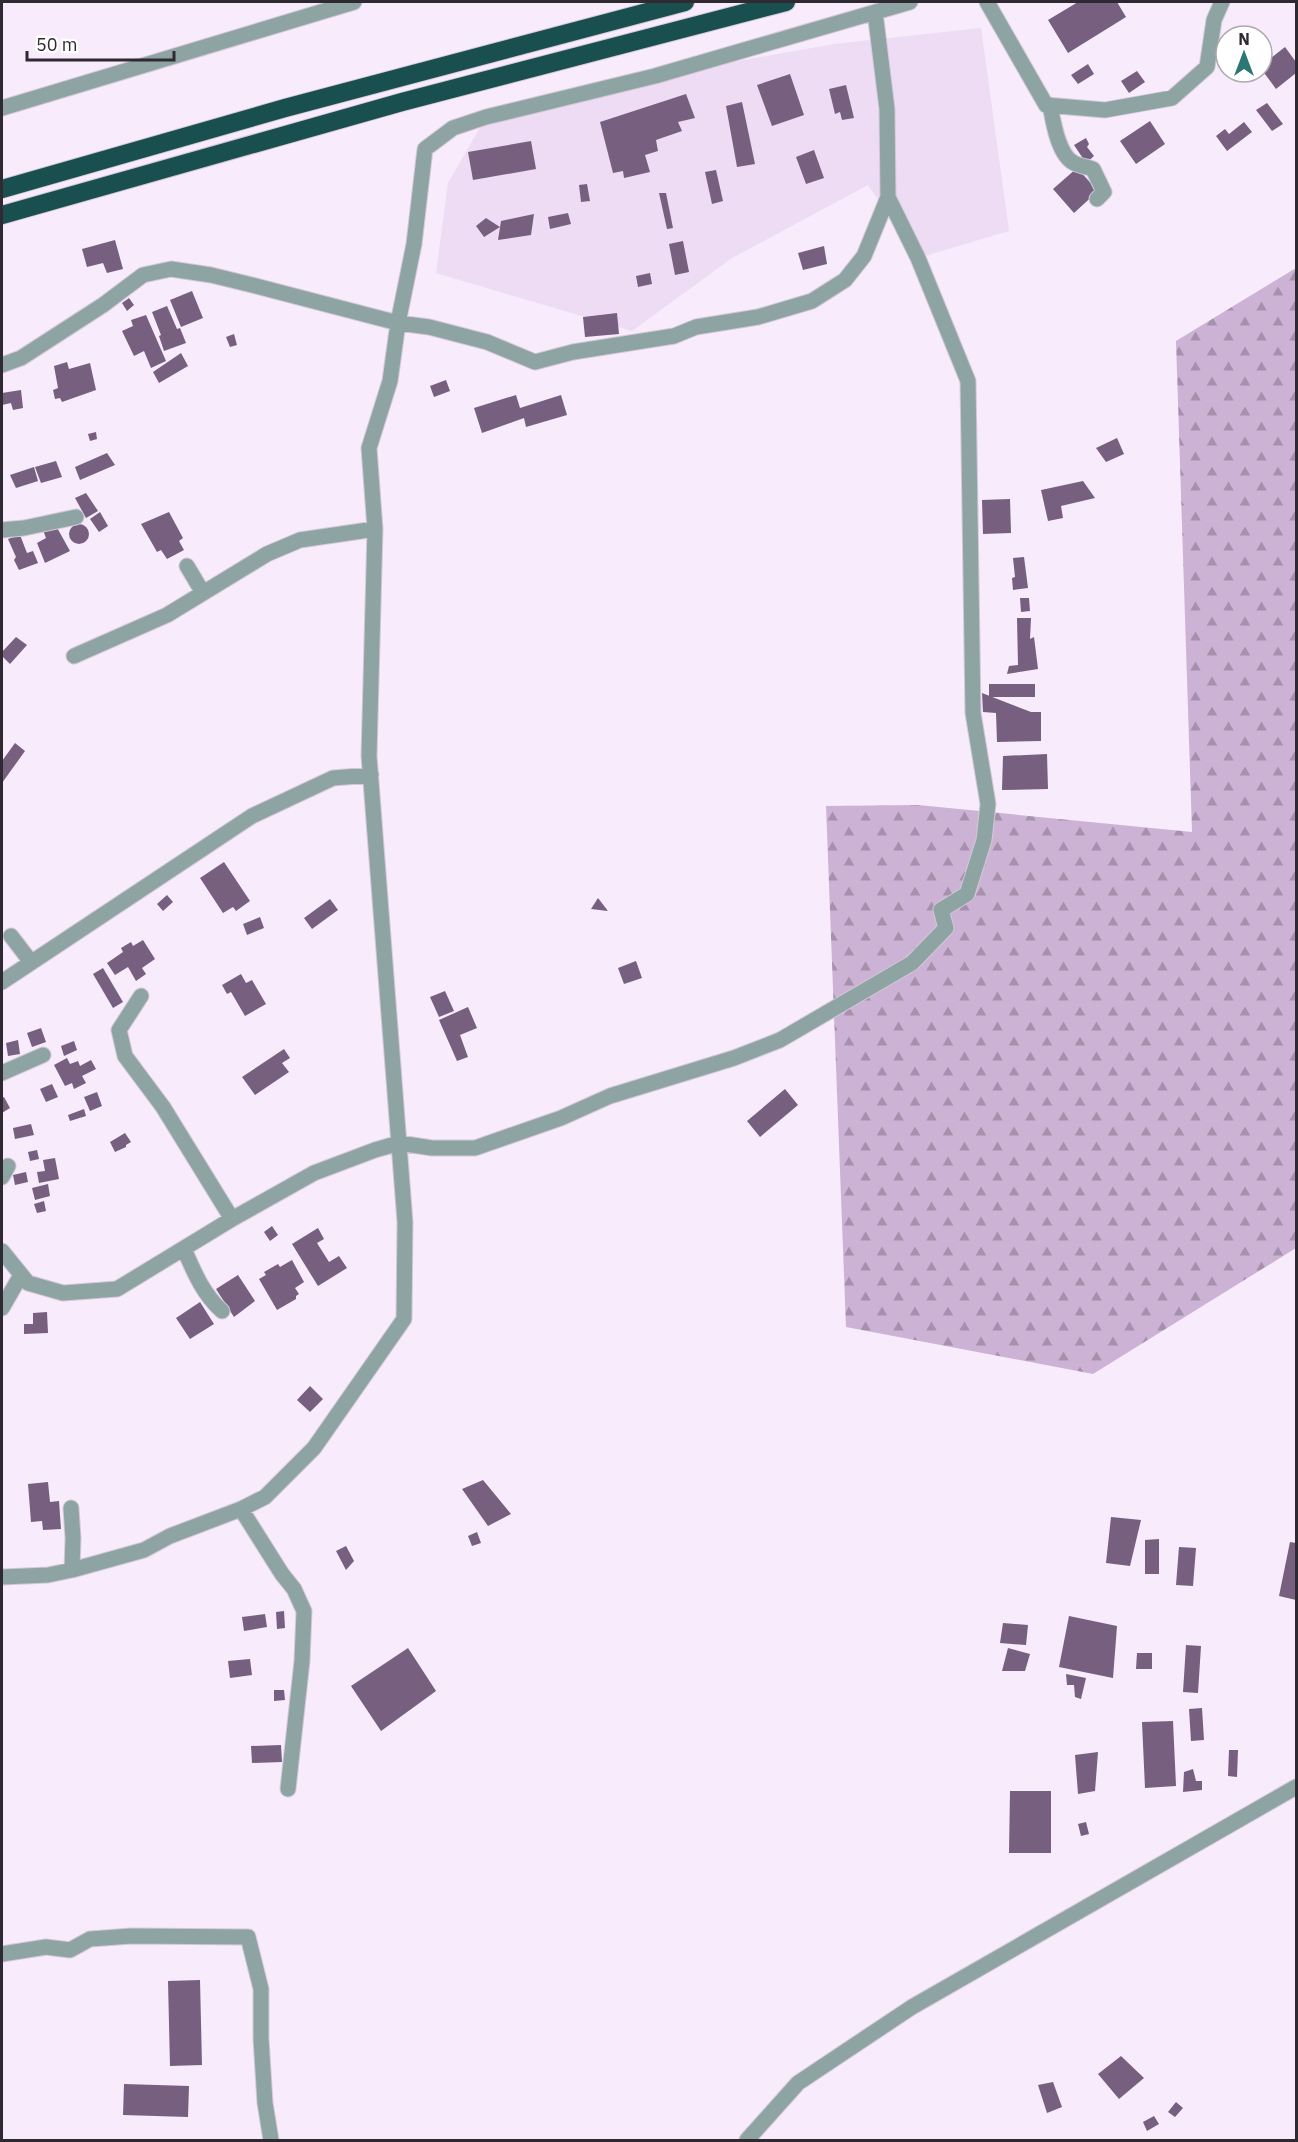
<svg xmlns="http://www.w3.org/2000/svg" width="1298" height="2142" font-family="'IBM Plex Sans',sans-serif">
  <style>
    .built { fill: #eddcf3 }
    .forest { fill: url(#forest-firs) }
    .building { fill: #765f7f }
    .lines { fill: none; stroke-linecap: round; stroke-linejoin: round }
    .minor-casing { stroke: #d3c8d7; stroke-width: 17 }
    .highway-casing { stroke: #d3c8d7; stroke-width: 20 }
    .minor { stroke: #8ea4a3; stroke-width: 15 }
    .highway { stroke: #194f4e; stroke-width: 18 }
  </style>
  <defs>
    <pattern id="forest-firs" width="22" height="20" patternUnits="userSpaceOnUse" patternTransform="scale(1.5)"><rect width="22" height="20" fill="#ccb2d5"/><path d="M5 1l3.5 6h-7zM16 11l3.5 6h-7z" fill="#a691ad"/></pattern>
  </defs>
  <rect width="100%" height="100%" fill="#f7ebfc"/>
  <!-- built -->
  <path class="built" d="M981 28 1009 231 918 258 868 185 732 258 632 331 436 273 448 183 486 117 655 76 834 44Z"/>
  <!-- forest -->
  <path class="forest" d="M1296 268V1248L1093 1374 846 1327 826 806 918 805 1192 832 1176 341Z"/>
  <!-- building -->
  <path class="building" d="M1078 2H1117L1126 17 1068 53 1048 20Z
    M1285 47 1296 62V73L1276 89 1262 70V65Z
    M1088 64 1094 74 1078 84 1071 75Z
    M1137 71 1145 82 1129 93 1121 81Z
    M790 74 804 115 772 126 757 85Z
    M846 85 854 118 842 120 840 112 835 114 829 89Z
    M686 94 695 118 678 122 682 131 656 140 658 151 645 155 650 172 624 178 623 171 613 173 600 122Z
    M742 102 755 164 737 167 726 106Z
    M1267 103 1283 124 1272 131 1256 110Z
    M1150 121 1165 144 1136 164 1120 141Z
    M1244 122 1252 132 1227 151 1216 136 1225 129 1229 134Z
    M1086 138 1089 144 1087 147 1094 156 1086 163 1074 145Z
    M531 141 536 169 473 180 468 152Z
    M814 150 824 178 806 184 796 157Z
    M1077 168 1098 191 1074 213 1053 189Z
    M716 170 723 201 712 204 705 172Z
    M587 184 590 201 581 202 579 185Z
    M659 193H666L673 228 667 229Z
    M568 213 571 224 550 229 548 217Z
    M534 214 531 235 498 240 501 221Z
    M486 218 500 227 484 237 476 226Z
    M115 240 123 269 107 273 103 263 87 267 82 249Z
    M683 241 689 272 675 275 669 244Z
    M824 246 827 264 803 270 798 253Z
    M650 273 652 284 638 287 636 276Z
    M192 291 203 318 181 327 170 300Z
    M129 298 134 305 127 311 122 303Z
    M167 306 177 329 180 328 186 343 164 351 159 336 161 335 152 312Z
    M617 313 619 334 585 337 583 317Z
    M146 315 166 361 151 368 144 351 134 356 122 331 133 326 131 320Z
    M234 334 237 345 230 347 226 337Z
    M181 353 188 366 159 383 153 372Z
    M67 362 69 369 90 363 96 390 62 402 60 398 55 399 53 390 58 388 54 366Z
    M446 380 450 391 434 397 430 386Z
    M21 390 23 408 13 410 11 403 2 405V393Z
    M516 395 520 408 561 395 567 415 526 427 524 418 482 433 474 408Z
    M96 432 97 439 90 441 88 434Z
    M1117 438 1124 454 1106 462 1096 448Z
    M107 453 115 465 80 480 75 467Z
    M56 461 62 477 41 483 35 467Z
    M34 467 38 481 16 488 10 475Z
    M1083 481 1095 498 1061 506 1063 518 1048 521 1041 490Z
    M86 493 98 511 86 518 75 498Z
    M1010 499 1011 533 983 534 982 500Z
    M100 512 108 526 99 532 90 519Z
    M169 512 183 538 179 541 184 550 167 559 161 550 157 552 141 524Z
    M55 524 70 551 45 563 37 543 46 538 43 530Z
    M69 534a10 10 0 1 1 20 0a10 10 0 1 1-20 0Z
    M20 535 27 553 33 551 38 563 19 570 14 560 16 557 8 539Z
    M1024 557 1028 588 1013 590 1012 578 1015 577 1013 558Z
    M1020 598H1029L1030 611 1021 612Z
    M1017 618H1031L1030 639 1034 637 1038 669 1007 674 1009 666 1018 665Z
    M16 637 27 645 10 664 2 656V652Z
    M989 684H1035V697H989Z
    M982 693 1031 712H1041V741L997 742 996 713 983 712Z
    M15 743 25 751 2 783V761Z
    M1047 754 1048 789 1002 790 1003 756Z
    M224 862 250 901 236 911 233 907 223 913 200 878Z
    M167 895 173 902 163 911 157 904Z
    M598 898 608 911 591 909Z
    M330 899 338 910 312 929 304 918Z
    M260 917 264 928 247 935 243 924Z
    M143 940 155 959 142 968 146 974 136 981 128 967 115 975 107 963 123 952 121 948 131 942 133 946Z
    M636 961 642 978 624 984 618 968Z
    M103 968 123 1002 113 1008 93 974Z
    M241 974 246 983 252 980 266 1004 245 1016 231 992 227 994 222 985Z
    M445 991 454 1011 439 1017 430 997Z
    M468 1007 477 1028 460 1035 468 1057 457 1061 439 1020Z
    M41 1028 46 1042 32 1047 27 1033Z
    M18 1040 20 1054 8 1056 6 1043Z
    M74 1041 77 1050 64 1056 61 1046Z
    M284 1049 290 1058 282 1063 289 1072 255 1095 242 1077Z
    M67 1058 70 1064 78 1061 80 1066 91 1060 96 1069 82 1076 86 1083 74 1089 72 1083 65 1086 54 1065Z
    M52 1084 58 1097 46 1102 40 1089Z
    M785 1089 798 1105 760 1137 747 1121Z
    M97 1092 102 1106 90 1111 84 1097Z
    M4 1097 10 1108 2 1113V1098Z
    M84 1109 86 1116 70 1121 68 1115Z
    M31 1124 34 1135 15 1139 13 1128Z
    M125 1133 131 1142 126 1145V1147L115 1152 110 1142Z
    M37 1150 39 1159 30 1161 28 1152Z
    M55 1158 59 1179 39 1183 37 1172 45 1171 43 1160Z
    M26 1172 28 1182 15 1185 13 1175Z
    M48 1184 50 1196 35 1200 32 1188Z
    M44 1201 46 1211 37 1213 34 1204Z
    M272 1226 278 1235 270 1241 264 1232Z
    M318 1228 324 1239 317 1243 329 1262 339 1256 347 1268 318 1286 292 1244Z
    M292 1260 304 1282 295 1288 299 1294 296 1296V1299L277 1310 259 1279 266 1275 264 1272 278 1264 280 1267Z
    M238 1275 255 1301 234 1317 216 1289Z
    M200 1302 214 1324 190 1339 176 1318Z
    M47 1312 48 1333 24 1334V1324H33V1313Z
    M310 1386 323 1399 310 1412 297 1400Z
    M483 1480 511 1514 488 1526 462 1489Z
    M48 1482 50 1502 59 1501 61 1529 43 1530 42 1521 31 1522 28 1484Z
    M1111 1517 1141 1520 1130 1566 1106 1563Z
    M477 1532 481 1543 472 1546 468 1536Z
    M1159 1539V1574H1145V1540Z
    M1290 1542 1296 1543V1600L1279 1596Z
    M346 1546 354 1561 346 1570 336 1551Z
    M1179 1547 1196 1548 1193 1586 1176 1585Z
    M284 1611 285 1628 277 1629 276 1612Z
    M265 1614 267 1627 244 1631 242 1617Z
    M1069 1616 1117 1626 1113 1678 1059 1667Z
    M1003 1623 1028 1625 1026 1645 1000 1643Z
    M1186 1645 1201 1646 1198 1693 1183 1692Z
    M408 1648 436 1691 381 1731 351 1686Z
    M1008 1648 1030 1654 1025 1671H1002Z
    M1137 1653H1152V1669H1136Z
    M250 1659 252 1675 230 1678 228 1661Z
    M1066 1674 1086 1678 1081 1699 1075 1697 1074 1685H1067Z
    M274 1690H284L285 1700 274 1701Z
    M1202 1708 1204 1740 1191 1741 1189 1709Z
    M1173 1721 1176 1786 1145 1788 1142 1722Z
    M281 1745 282 1762 252 1763 251 1746Z
    M1229 1750H1238L1237 1777 1228 1776Z
    M1098 1752 1095 1791 1078 1794 1075 1755Z
    M1193 1769 1196 1781H1202V1790L1183 1792 1184 1772Z
    M1010 1791H1051V1853H1009Z
    M1086 1822 1089 1834 1081 1836 1078 1824Z
    M200 1980 202 2065 170 2066 168 1981Z
    M1121 2056 1144 2078 1119 2099 1098 2074Z
    M1053 2082 1062 2107 1047 2113 1038 2085Z
    M124 2084 189 2086 188 2117 123 2115Z
    M1176 2102 1183 2108 1175 2117 1168 2112Z
    M1154 2116 1159 2124 1147 2131 1143 2122Z"/>
  <g class="lines">
    <!-- minor casing -->
    <g class="minor-casing">
      <path id="minor" d="M987 2 1046 105 1105 110 1172 98 1207 67 1214 20 1222 2
        M1050 105C1053 121 1058 155 1074 163 1080 166 1087 167 1093 169L1104 192 1097 199
        M2 108 354 2
        M2 365 21 358 103 305 143 275 171 269 211 275 248 284 398 323 429 327 487 342 535 362 573 352 674 336 696 327 758 317 812 301 845 280 864 256 888 197 887 109 875 12
        M2 530 24 528 76 517
        M187 566 203 593
        M74 656 167 615 267 554 300 540 375 529
        M11 936 31 962
        M2 982 252 816 333 778 371 775
        M141 996 119 1030 125 1056 163 1107 232 1219
        M2 1073 43 1055
        M2 1177 8 1166
        M184 1249C194 1272 203 1294 222 1311
        M2 1251 28 1283 63 1293 117 1289 232 1219 314 1173 375 1150 399 1143 432 1148H475L561 1118 610 1096 734 1058 780 1040 912 963 946 928 941 910 967 894 984 840 988 804 973 713 968 381 918 258 888 197
        M2 1308 21 1275
        M71 1508 73 1538 72 1570
        M241 1509 282 1574 294 1589 304 1611 302 1661 288 1789
        M2 1577 48 1575 72 1570 144 1550 170 1536 241 1509 265 1497 314 1448 404 1319 405 1222 369 756 375 529 369 448 390 381 398 323 414 244 425 149 453 128 486 117 655 76 910 2
        M2 1954 46 1947 70 1950 90 1939 131 1936 248 1937 261 1989V2039L265 2103 271 2140
        M747 2140 798 2083 912 2007 1296 1787"/>
    </g>
    <!-- highway casing -->
    <g class="highway-casing">
      <path id="highway" d="M2 189 285 108 685 2
        M2 215 402 102 786 2"/>
    </g>
    <!-- minor -->
    <use href="#minor" class="minor"/>
    <!-- highway -->
    <use href="#highway" class="highway"/>
  </g>
  <!-- border -->
  <rect width="1298" height="2142" fill="none" stroke="#2f2a31" stroke-width="6"/>
  <!-- north arrow -->
  <g transform="translate(1244 54)"><circle r="28" fill="#ffffff" stroke="#acaaad" stroke-width="1.5"/>
  <path d="M0-4.5L10 22L0 15L-10 22Z" fill="#2c7674"/>
  <text y="-9" font-size="16" font-weight="bold" text-anchor="middle" fill="#2f2a31">N</text>
  </g>
  <!-- scale -->
  <path d="M27 51v9h147v-9" fill="none" stroke="#2f2a31" stroke-width="3"/>
  <text x="36" y="51" font-size="18" fill="#2f2a31" stroke="#ffffff" stroke-width="4.5" paint-order="stroke">50 m</text>
</svg>
